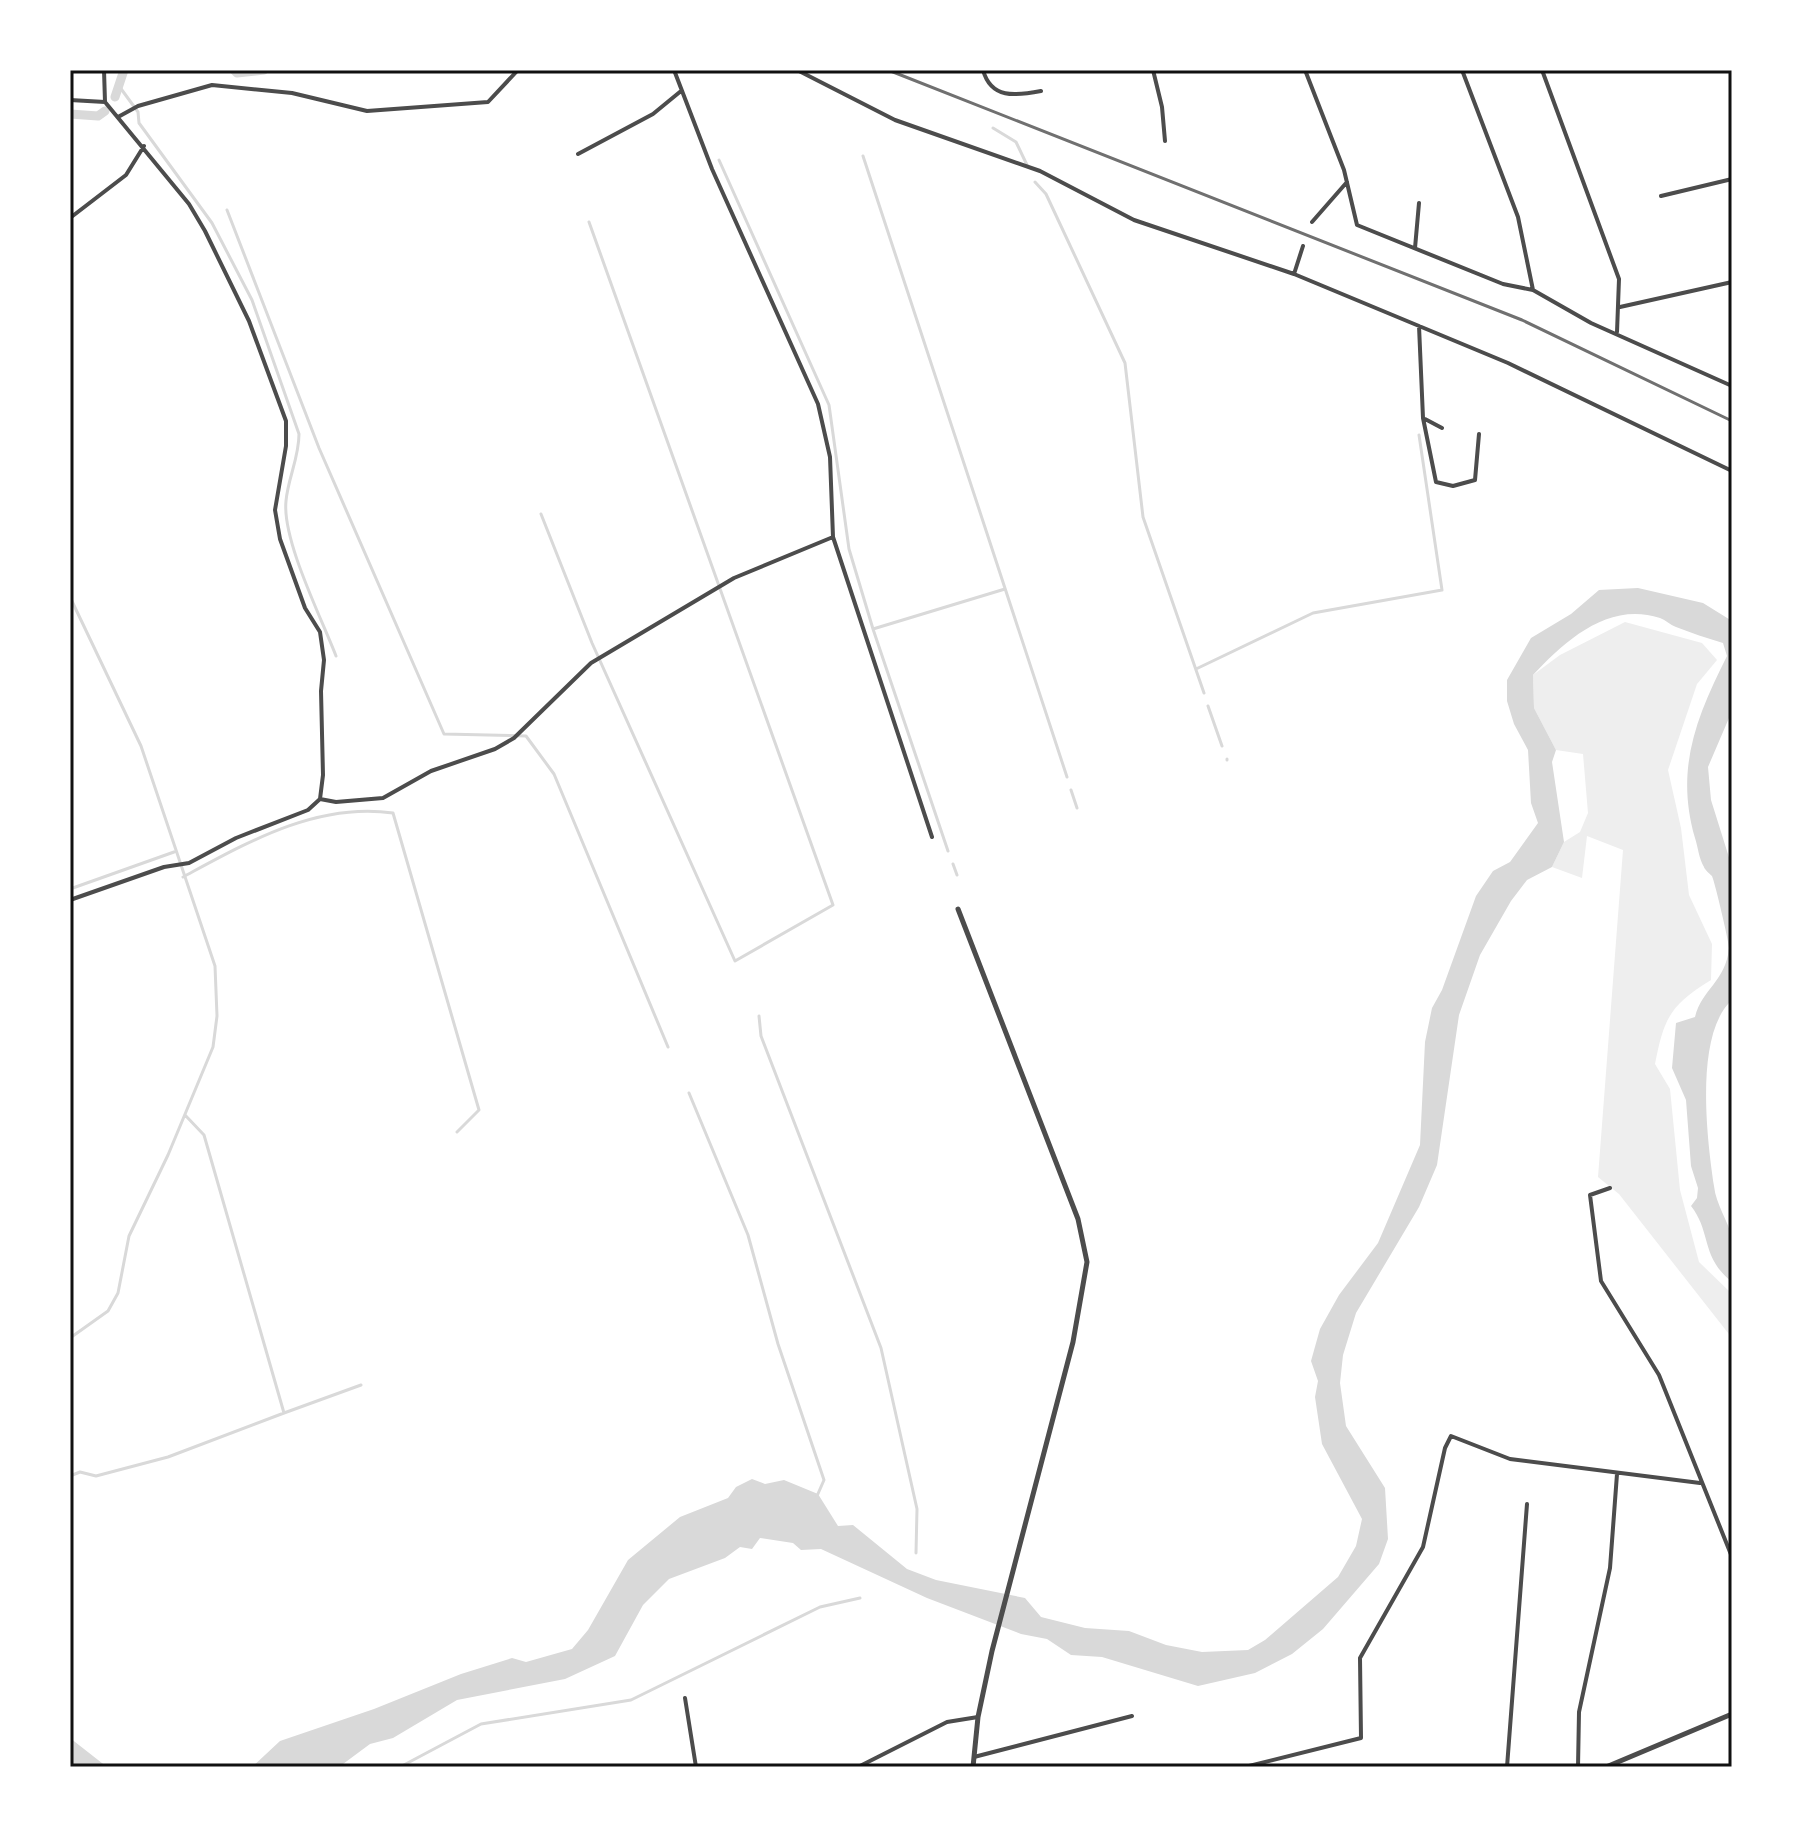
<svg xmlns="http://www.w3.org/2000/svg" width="1802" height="1837" font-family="'Source Sans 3',sans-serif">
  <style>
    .green { fill: #eee }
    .water { fill: #d9d9d9 }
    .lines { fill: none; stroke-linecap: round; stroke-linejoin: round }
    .stream { stroke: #d9d9d9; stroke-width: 3 }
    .canal { stroke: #d9d9d9; stroke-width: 9 }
    .minor { stroke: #4c4c4c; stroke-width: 4 }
    .tertiary { stroke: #4c4c4c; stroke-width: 5 }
    .rail { stroke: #707070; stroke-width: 3 }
    .neatline { fill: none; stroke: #111; stroke-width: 3 }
  </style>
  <rect width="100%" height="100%" fill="#fff"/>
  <!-- green -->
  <path class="green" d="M1625 622 1702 643 1717 660 1697 684 1668 770 1681 828 1689 895 1712 944 1711 980C1670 1005 1664 1018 1655 1064L1670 1089 1680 1190 1699 1262 1732 1294V1338L1619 1194 1598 1177 1623 850 1587 836 1582 878 1552 867 1564 842 1580 832 1588 813 1583 754 1556 750 1534 708 1533 675 1560 655Z"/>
  <!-- water -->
  <path class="water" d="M1638 588 1703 603 1732 621V711L1708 767 1711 800 1732 867V1000C1694 1034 1707 1139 1714 1186 1716 1205 1728 1220 1732 1238 1735 1251 1732 1268 1732 1282 1700 1256 1712 1233 1691 1206L1697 1198 1698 1188 1691 1166 1686 1100 1672 1068 1676 1023 1695 1017C1702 989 1726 981 1729 948 1729 942 1715 883 1712 876 1711 875 1704 869 1704 867 1699 859 1698 847 1695 838 1675 769 1696 718 1727 656L1723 643C1707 638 1691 633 1676 627 1670 625 1666 620 1660 618 1608 601 1565 641 1533 675L1534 708 1556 750 1552 762 1564 842 1552 867 1527 880 1511 901 1480 955 1459 1015 1437 1165 1419 1207 1356 1313 1343 1355 1340 1383 1346 1426 1385 1488 1388 1539 1379 1564 1323 1629 1292 1654 1255 1673 1198 1686 1102 1657 1071 1655 1047 1639 1021 1634 927 1598 821 1549 801 1550 793 1543 760 1538 752 1549 740 1547 725 1558 669 1579 643 1605 615 1656 565 1679 457 1700 393 1738 370 1744 343 1764 330 1767H252L280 1741 374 1709 461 1674 512 1658 526 1662 572 1649 588 1630 628 1560 680 1517 728 1498 736 1487 752 1479 765 1484 784 1480 818 1494 838 1526 853 1525 907 1569 936 1580 1025 1598 1041 1617 1085 1628 1129 1631 1166 1645 1202 1652 1248 1650 1265 1640 1338 1577 1356 1546 1362 1519 1322 1444 1315 1397 1318 1381 1311 1361 1320 1329 1339 1295 1378 1243 1420 1145 1425 1042 1432 1008 1442 990 1476 896 1493 871 1510 862 1538 823 1531 803 1528 750 1514 724 1507 701V680L1531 638 1571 614 1599 590Z
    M70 1738 107 1767H70Z"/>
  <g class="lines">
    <!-- stream -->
    <path class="stream" d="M119 86 138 112 139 123 212 223 252 300 299 434C299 458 288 478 286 501 282 540 321 617 336 656
      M993 128 1016 142 1027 165
      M863 156 1067 777
      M719 160 829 405 849 549 873 629 1005 589
      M1035 182 1046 194 1125 363 1143 517 1204 693
      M227 210 319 448 444 734 526 736 554 774 668 1047
      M541 514 592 643 735 961 833 905 589 222
      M70 597 141 746 215 966 217 1016 213 1047 168 1155 129 1236 118 1293 108 1311 70 1338
      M873 629 948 851
      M1196 669 1313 613 1442 590 1419 435
      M1208 706 1222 746
      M1227 759V760
      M1071 790 1077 808
      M953 864 957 875
      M183 877C248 842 317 802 393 813L479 1110 457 1132
      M70 889 174 852
      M759 1016 761 1036 881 1348 917 1509 916 1553
      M689 1093 748 1235 778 1344 824 1480 817 1496
      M284 1413 361 1385
      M70 1476 80 1472 96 1476 168 1457 284 1413 204 1135 185 1115
      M400 1767 481 1724 631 1700 820 1607 860 1598"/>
    <!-- canal -->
    <path class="canal" d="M234 70 237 73 264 70
      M115 97 124 70
      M70 114 98 116 105 111"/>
    <!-- minor -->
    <path class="minor" d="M674 70 712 169 818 404 830 457 833 537 932 837
      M797 70 895 120 1040 171 1134 220 1294 274 1508 363 1732 471
      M983 70C991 99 1015 96 1041 91
      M1153 70 1162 107 1165 141
      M1305 70 1344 170 1357 225 1503 284 1533 290 1591 323 1732 386
      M1462 70 1518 217 1533 290
      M1542 70 1619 279 1617 332
      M70 100 105 102
      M118 117 138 106 212 85 292 93 367 111 488 102 518 70
      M578 154 653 114 681 91
      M1661 196 1732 179
      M70 218 126 175 144 146
      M1312 222 1347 182
      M1415 248 1419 203
      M1294 274 1303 246
      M1620 307 1732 282
      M1419 326 1423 418 1436 482 1453 486 1475 480 1479 434
      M1425 419 1442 428
      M320 799 336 802 383 798 431 771 495 749 514 738 591 663 734 578 833 537
      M70 900 164 867 189 863 236 838 308 810 320 799 323 775 321 691 324 660 320 632 305 608 280 539 275 510 286 446V421L249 321 205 231 189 204 105 102 104 70
      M1610 1188 1590 1195 1601 1281 1659 1375 1732 1557
      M685 1698 696 1767
      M974 1757 1132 1716
      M858 1767 947 1722 978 1717
      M1245 1767 1361 1738 1360 1658 1423 1547 1445 1448 1451 1436 1510 1459 1700 1483
      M1507 1767 1527 1504
      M1578 1767 1579 1712 1610 1568 1617 1474"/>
    <!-- tertiary -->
    <path class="tertiary" d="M958 909 1078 1219 1087 1262 1073 1342 992 1651 978 1717 973 1767
      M1606 1767 1732 1714"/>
    <!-- rail -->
    <path class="rail" d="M888 70 1522 320 1732 421"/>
  </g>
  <!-- border -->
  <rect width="1802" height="1837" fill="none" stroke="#ffffff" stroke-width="144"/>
  <rect x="72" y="72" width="1658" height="1693" class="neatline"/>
</svg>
